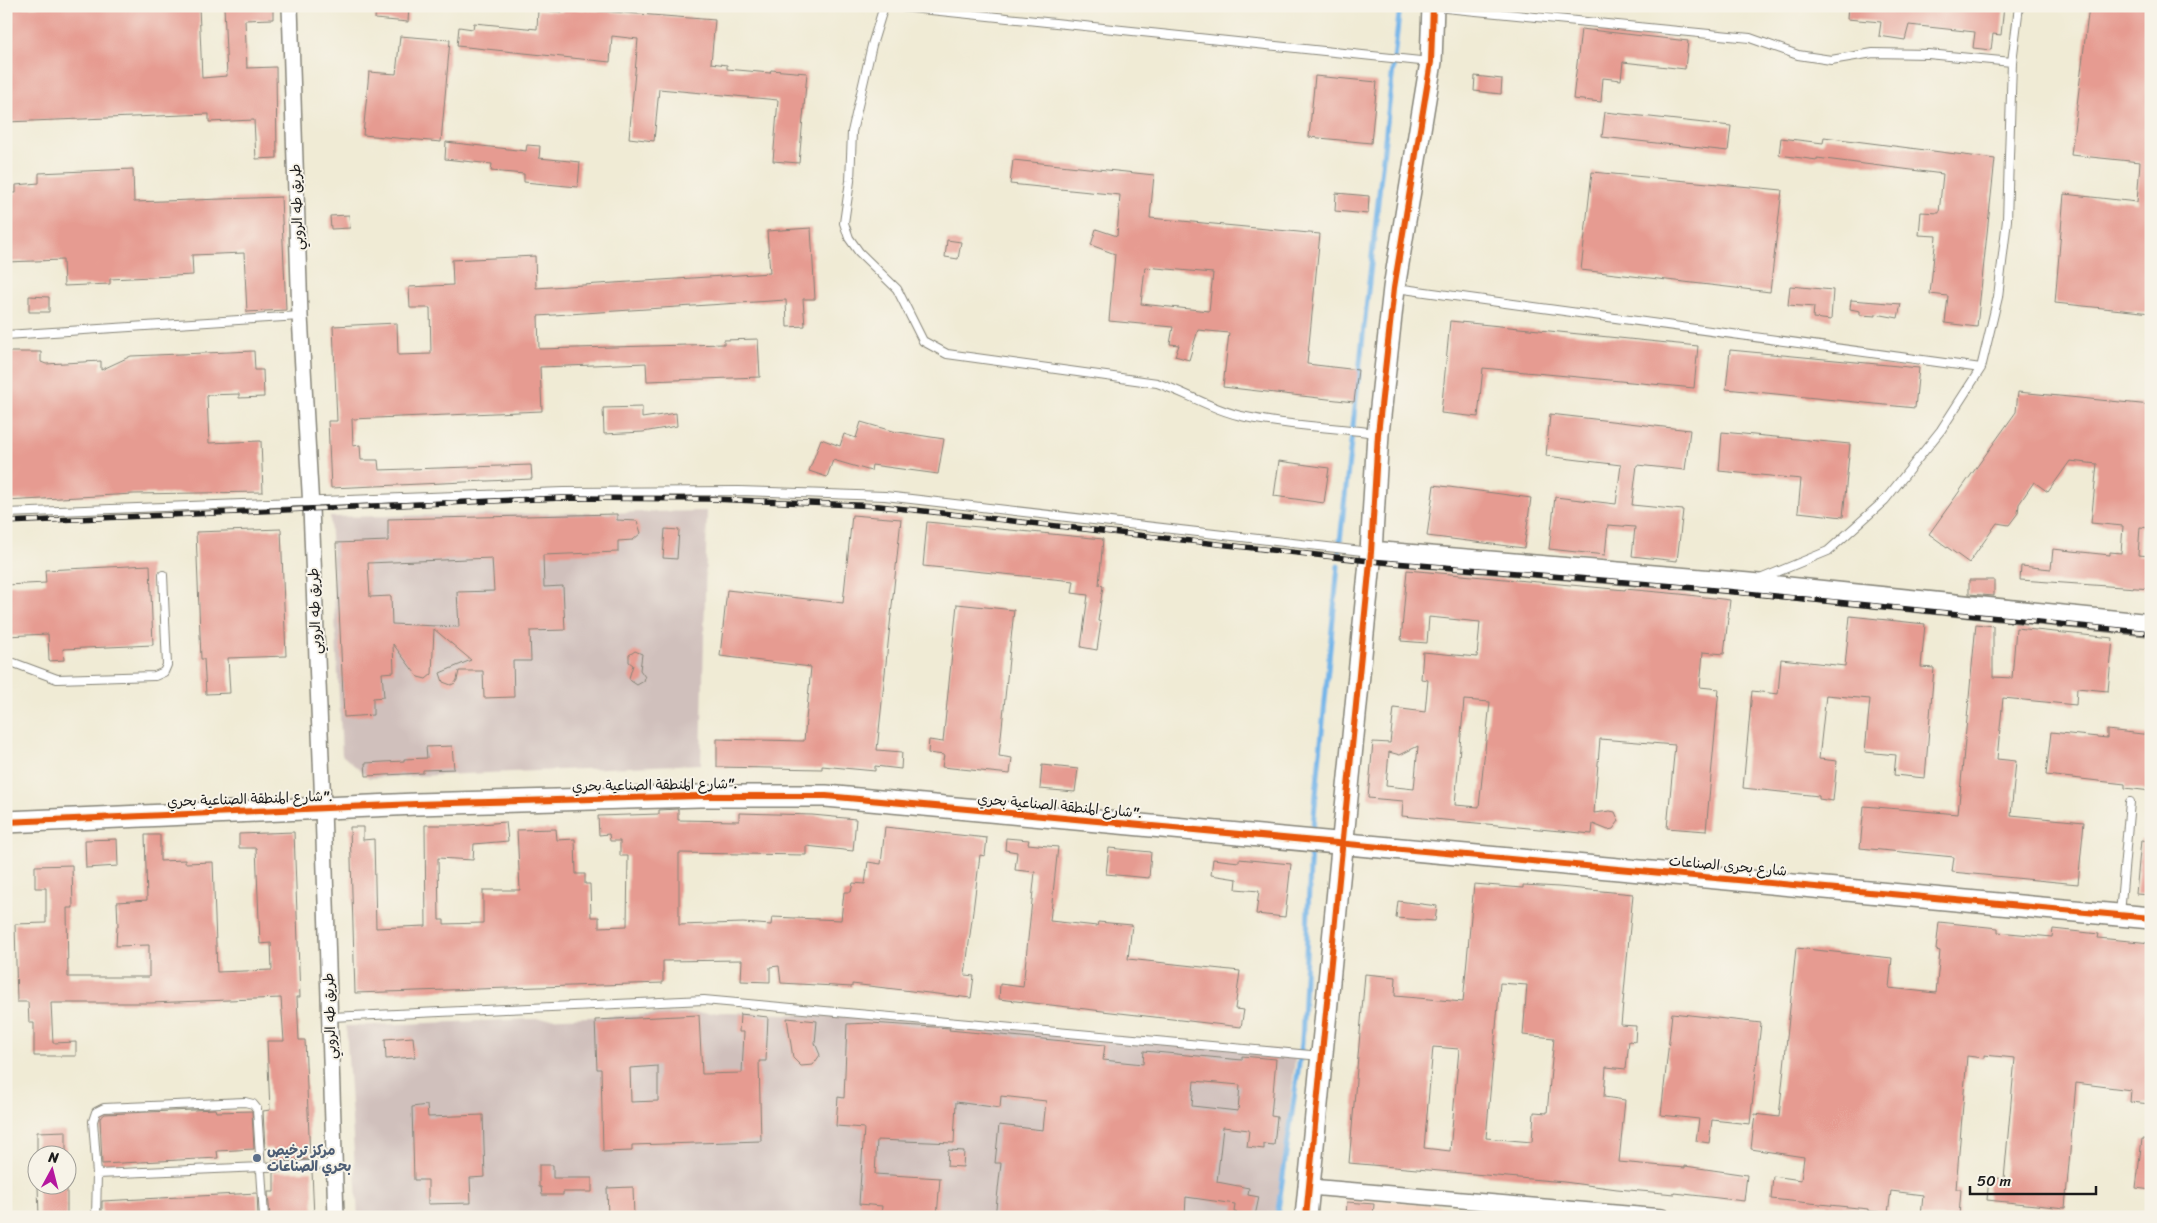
<svg xmlns="http://www.w3.org/2000/svg" width="2157" height="1223" font-family="Sriracha,'Playpen Sans Arabic',sans-serif">
  <style>
    .built { fill: #f4d3c0 }
    .industrial { fill: #d0c0bc }
    .lines { fill: none; stroke-linecap: round; stroke-linejoin: round }
    .stream { stroke: #75b5e9; stroke-width: 5 }
    .building { fill: #e69b91; fill-rule: evenodd }
    .lane-casing { stroke: #868478; stroke-width: 10 }
    .street-casing { stroke: #868478; stroke-width: 18 }
    .secondary-casing { stroke: #868478; stroke-width: 24 }
    .lane { stroke: #fff; stroke-width: 8 }
    .street { stroke: #fff; stroke-width: 15 }
    .secondary { stroke: #fff; stroke-width: 21 }
    .rail-casing { stroke: #1c1c1c; stroke-width: 5.5 }
    .rail { stroke: #f7f3e8; stroke-width: 4; stroke-dasharray: 11; stroke-linecap: butt }
    .cycleway-casing { stroke: #f7f3e8; stroke-width: 9 }
    .cycleway { stroke: #e8590c; stroke-width: 6 }
    .service-dot { fill: #5c6f8a; stroke: #f7f3e8; stroke-width: 2 }
    .labels { text-anchor: middle; dominant-baseline: central; stroke-width: 4; stroke-linejoin: round; paint-order: stroke }
    .street-label { font-size: 14px; fill: #1c1c1c; stroke: #f7f3e8 }
    .service-label { font-size: 14px; font-weight: bold; fill: #4e5e75; stroke: #f7f3e8; text-anchor: start }
  </style>
  <rect width="100%" height="100%" fill="#f7f3e8"/>
  <filter id="ink" filterUnits="userSpaceOnUse"><feTurbulence type="fractalNoise" baseFrequency=".02" numOctaves="2"/><feDisplacementMap in="SourceGraphic" scale="10" xChannelSelector="R" yChannelSelector="G"/><feConvolveMatrix kernelMatrix="1 2 1 2 8 2 1 2 1" color-interpolation-filters="sRGB"/></filter>
  <filter id="wash" filterUnits="userSpaceOnUse"><feTurbulence type="fractalNoise" baseFrequency=".0096" numOctaves="4" result="noise"/><feDisplacementMap in="SourceGraphic" scale="20" xChannelSelector="R" yChannelSelector="G"/><feGaussianBlur stdDeviation="1.12" result="paint"/><feColorMatrix in="noise" values="0 0 0 0 0 0 0 0 0 0 0 0 0 0 0 0 0 1.4 0 .05"/><feComposite in="paint" operator="in"/></filter>
  <g filter="url(#wash)">
    <rect width="100%" height="100%" fill="#f0ebd5"/>
    <!-- built -->
    <path class="built" d="M1346 1197 1565 1217H1344Z"/>
    <!-- industrial -->
    <path class="industrial" d="M707 511 701 764 369 778 342 755 330 517Z
      M728 1012 876 1017 1296 1051 1278 1217H358L346 1026Z"/>
    <g class="lines">
      <!-- stream -->
      <path class="stream" d="M1339 550 1400 6
        M1312 836 1338 566
        M1277 1217 1302 1043 1311 844"/>
    </g>
    <g id="blocks">
      <!-- building -->
      <path class="building" d="M51 6H199L202 78 227 76 224 6H273V19L245 20 247 68 276 67 277 158 256 159 254 120 209 122V114L6 122V8Z
        M376 6H409L408 22 375 19Z
        M1848 6H2004L2001 35 1993 34 1991 50 1973 48 1975 32 1909 25 1905 40 1879 36 1881 22 1847 19Z
        M2089 6H2151L2147 63H2151V313L2055 303 2064 194 2137 202 2140 162 2071 155Z
        M562 8 715 20 711 63 727 65V69L770 73 771 70 807 73 799 163 773 161 778 100 659 89 654 141 629 138 638 39 612 36 610 62 457 46 459 27 473 29 474 23 537 29 538 10 562 12Z
        M1581 29 1688 41 1685 69 1623 62 1621 80 1603 78 1601 102 1573 99Z
        M400 36 450 40 441 142 363 135 369 72 396 74Z
        M1315 76 1377 82 1371 143 1309 137Z
        M1475 76 1502 79 1501 94 1474 91Z
        M1605 112 1731 126 1728 151 1602 137Z
        M1824 137 1995 159 1977 327 1945 323 1948 296 1930 294 1936 236 1919 235 1921 212 1939 213 1943 174 1817 158V160L1779 155 1781 138 1823 143Z
        M446 142 526 151 527 145 540 146 539 158 580 162 578 187 524 182V174L491 171 492 164 445 159Z
        M1013 160 1154 175 1150 218 1320 234 1307 364 1358 370 1354 402 1223 387 1229 333 1198 330 1189 360 1175 356 1179 345 1170 344 1173 327 1109 321 1115 254 1091 245 1096 229 1117 236 1120 195 1010 184ZM1145 267 1213 273 1209 311 1141 304Z
        M133 169 134 202 281 197 286 310 247 312 244 253 192 255 193 275 110 279V284L64 286 63 260 6 262V193H16V185L39 183V173Z
        M1592 172 1782 190 1770 292 1581 270Z
        M1336 193 1369 196 1368 214 1335 211Z
        M349 215 350 228 331 229 330 216Z
        M811 228 815 299H803L805 326 787 327 786 300 538 316 539 349 724 344V340L758 339 760 377 647 381 646 363 540 367 542 411 352 419 353 446 360 445 361 460H378L379 470 531 465 532 479 331 488 328 421H337L333 326 397 323 398 355 431 354 430 308H410L409 287 453 285 452 260 535 256 536 288 770 273 767 231Z
        M947 240 961 242 958 259 945 257Z
        M1790 286 1833 290 1831 320 1813 318 1814 307 1788 305Z
        M29 296 49 297V312H29Z
        M1851 300 1901 304 1898 318 1876 314V316L1860 315V311L1850 309Z
        M1450 321 1698 346 1694 388 1483 368 1478 417 1441 413Z
        M1730 350 1919 368 1915 408 1726 389Z
        M254 351 255 370H263L264 397 239 398V394L207 395 209 443 261 441 263 492 133 494 6 501V352H41V362L46 364 101 361V370L131 356Z
        M2018 392 2151 405V528L2140 527 2138 555 2151 556V589L2020 580 2021 566 2051 569 2053 549 2110 555V552L2121 553 2123 526 2091 523 2097 464 2070 461 2048 492 2034 482 2019 504 2018 513 2009 525 1997 523 1969 563 1929 534 2016 412Z
        M642 407V418L676 413 677 426 643 432 604 434 603 408Z
        M1550 414 1690 430 1685 470 1637 465 1632 505 1683 510 1677 561 1632 556 1635 527 1608 525 1605 555 1549 549 1555 497 1616 504 1621 465 1546 456Z
        M861 422 892 431 944 439 938 474 872 465 871 471 833 460 827 477 809 471 821 439 840 446 844 434 856 438Z
        M1722 432 1850 444 1843 517 1798 512 1801 479 1719 471Z
        M1279 461 1329 468 1324 503 1274 496Z
        M1434 485 1531 498 1524 548 1427 536Z
        M617 514V520L637 521 641 533 633 540 618 541V552L543 555 544 587 563 586 565 630 530 631 531 661H513L514 697 484 698 483 671H459L457 680 455 683 451 685 443 682 440 673 471 660 434 629 432 674 426 679 418 677 393 644 394 672 382 673 384 697 373 698V715L344 717 336 543 388 541V519ZM492 558 494 591 457 592 459 627 392 624 391 596 370 597 368 563Z
        M852 515 901 519 877 750 902 752 901 769 875 766V771L822 766V769L717 767V739L804 741 811 667 720 656 727 590 843 603Z
        M927 522 1103 539 1099 585 1103 586 1098 621 1101 622 1097 650 1081 647 1088 595 1072 593 1074 581 923 566Z
        M281 529 286 656 228 658 230 693 206 694 204 659H201L196 532Z
        M665 529 679 530 677 559 663 558Z
        M150 565 153 645 63 649 64 660 49 661 48 634 6 636V585L46 583 45 570Z
        M1407 570 1625 590V589L1680 594 1730 600 1724 654 1703 652 1700 687 1719 689 1706 831 1667 828 1675 745 1600 739 1594 813 1610 811 1615 812 1619 821 1613 829 1608 830 1593 824 1592 834 1402 816 1403 801 1368 798 1373 742 1390 743 1394 708 1425 712 1428 680 1421 679 1423 652 1477 657 1480 622 1429 617 1427 643 1401 641ZM1464 700 1490 702 1479 807 1455 805ZM1418 746 1414 789 1386 786 1389 752 1400 755Z
        M1969 580H1994V596L1969 594Z
        M957 604 1014 610 999 756 1012 758 1010 774 942 767 944 755 928 753 929 740 943 742Z
        M1850 616 1925 624 1921 667 1934 668 1925 778 1894 775 1896 755 1865 752 1870 699 1826 695 1819 759 1837 761 1833 801 1819 799V796L1743 788 1752 691 1778 694 1781 659 1845 666Z
        M1976 624 1993 626V677L2012 678 2016 628 2113 638 2108 691 2077 688 2076 705 2003 698 1997 759 2016 761 2011 815 2084 822 2078 884 1952 872 1954 857 1860 848 1864 806 1958 814Z
        M635 651 642 654 640 670 645 677 644 681 637 685 631 681 629 678 633 665 629 662V655Z
        M2107 730 2151 735V791L2125 788V784L2046 775 2051 732 2107 738Z
        M452 746 454 769 423 770V773L366 776 365 763 404 761V759L427 758 426 747Z
        M1042 765 1078 769 1075 792 1040 789Z
        M678 809V820L739 821V813L812 815 856 819 853 851 806 846V855L679 853V925L743 923 771 925 772 917 841 920 844 892H851L853 883 865 884 868 862 881 864 885 827 987 838 985 856 980 855 965 975 974 976 971 998 852 984V987L781 983 779 966 770 967V982L741 981 742 960 663 961V983L355 993 350 827H363V840L374 839 376 928 426 926 425 825H468L506 822 508 841 474 844 473 860 438 858 439 920H444V924L483 923V890H520L517 830 556 829 557 840 575 839 576 874H585V884H590L591 917H599V927L627 926 628 856H620V841H610L609 834 599 835 598 816 659 814V810Z
        M294 832 300 997H297L299 1040H305L310 1159 273 1161 271 1148 265 1149 263 1111 270 1110 267 1041H284L281 998 150 1003H51L53 1043 76 1042V1056H34V1023H29L28 1002H17L15 924 46 923V888H35V866L72 865 73 908H67L68 977H149V945L116 946 117 926H118L117 902 147 900 145 835H160V861L185 860V863L213 862 217 972 272 970 271 943 260 944 256 848H239V834Z
        M1006 838 1029 840 1028 844 1058 847 1050 921 1097 926 1098 922 1132 925 1128 959 1240 971 1235 1009 1244 1010 1241 1027 999 999 1000 984 1023 987 1035 872 1015 870 1017 852 1005 850Z
        M117 839 118 866 86 868 85 840Z
        M2141 840 2151 841V895L2136 894Z
        M1109 848 1151 852 1149 878 1106 874Z
        M1213 859 1239 862V859L1291 864 1285 917 1256 914 1259 891 1236 889 1237 879 1211 875Z
        M1474 884 1523 888V885L1559 887 1633 894 1621 1025 1636 1026 1635 1042 1629 1041 1626 1069 1606 1067 1604 1097 1625 1100 1619 1162 1685 1168V1166L1747 1175 1744 1201 1675 1193V1194L1617 1189 1564 1182 1349 1163 1365 974 1396 977 1395 996 1463 1002ZM1500 983 1527 985 1523 1035 1554 1038 1547 1113 1534 1112 1532 1142 1486 1138ZM1433 1047 1459 1049 1450 1151 1424 1148Z
        M1398 901 1437 906 1435 921 1396 918Z
        M1939 922 1998 928V932L2052 937 2053 929 2099 934 2098 938 2151 943V1104L2130 1102 2131 1090 2076 1083 2065 1208 1987 1200 1989 1177 2004 1179 2015 1058 1984 1055V1058L1967 1056 1956 1189H1961L1959 1217H1921L1923 1195 1891 1191 1888 1213 1868 1211V1209L1771 1199 1773 1176 1801 1180 1804 1157 1751 1149 1755 1114 1779 1117 1796 948 1892 958 1889 988 1936 993 1940 951 1936 950Z
        M1672 1013 1761 1023 1750 1124 1712 1120 1709 1143 1696 1141 1699 1119 1661 1115Z
        M740 1014 768 1017 766 1061H759L761 1141 632 1145V1151L603 1152 601 1069H597L595 1020 699 1015 702 1074 742 1073 744 1032H739ZM658 1066V1101L631 1102 630 1068Z
        M787 1018 817 1021 815 1043 820 1055 813 1065 801 1066 793 1058Z
        M870 1023 950 1028 949 1030 1105 1045 1103 1060 1143 1064 1144 1051 1242 1060V1056L1276 1059 1271 1116 1277 1117 1274 1145 1264 1144V1149L1247 1147 1249 1130 1223 1127 1217 1182 1249 1188 1248 1195 1259 1197 1255 1216 1234 1212 1235 1204 1186 1197 1185 1217H995L1001 1163H995L999 1125 1043 1130 1046 1101 1001 1096 1000 1108 956 1102 954 1143 877 1140 875 1174 940 1178 937 1217H881L882 1206 859 1204 864 1128 836 1126 838 1097 844 1098 847 1024ZM1194 1081 1240 1085 1238 1111 1192 1106Z
        M413 1037 415 1057 386 1059 385 1039Z
        M427 1105 428 1117 483 1115 485 1177 470 1178 471 1203 428 1204V1180H414L412 1107Z
        M215 1109 216 1112 252 1111 254 1149 217 1151 218 1158 102 1164 100 1118 105 1114Z
        M66 1131V1156H37V1132Z
        M2142 1139 2151 1140V1190L2136 1188Z
        M948 1150 964 1151 963 1167 947 1166Z
        M539 1165H553V1178H592V1192H563V1195H542L541 1187H539Z
        M312 1171 314 1217H270L268 1192H274V1172Z
        M38 1186H67V1217H39Z
        M633 1187 634 1217H608L607 1188Z
        M257 1193 258 1217H102V1201Z
        M1347 1202 1374 1204 1373 1217H1346Z"/>
    </g>
  </g>
  <g filter="url(#ink)">
    <use href="#blocks" fill-opacity="0" stroke="#868478" stroke-width="1"/>
    <g class="lines">
      <!-- lane casing -->
      <g class="lane-casing">
        <path id="lane" d="M884 6 872 45 852 132 850 181 844 223 849 238 859 252 897 289 923 341 947 354 1157 383C1187 393 1215 411 1246 417 1288 426 1332 427 1375 433
          M892 6 1430 62
          M1435 7 1750 38 1798 55 1831 60 1873 53 1928 54 2012 62
          M1396 288 1981 368
          M6 335 300 316
          M6 513 563 492 739 491 885 496 1371 552
          M1760 579 1828 551 1885 500 1941 430 1981 368 1998 297 2007 220 2012 62 2019 6
          M6 663H14L57 679 155 676 164 672 167 665 163 575
          M2120 914 2130 802
          M331 1017 704 1000 1321 1056
          M97 1174 334 1164
          M96 1217 97 1174 93 1121 96 1112 104 1108 245 1102 253 1104 257 1109 264 1217"/>
      </g>
      <!-- street casing -->
      <g class="street-casing">
        <path id="street" d="M290 6 300 316 311 508 323 808 336 1217
          M1310 1187 1662 1217"/>
      </g>
      <!-- secondary casing -->
      <g class="secondary-casing">
        <path id="secondary" d="M1371 552 1749 584 2151 625
          M6 822 416 804 700 796H826L2151 918
          M1306 1217 1371 552 1378 434 1394 288 1431 62 1433 6"/>
      </g>
      <!-- lane -->
      <use href="#lane" class="lane"/>
      <!-- street -->
      <use href="#street" class="street"/>
      <!-- secondary -->
      <use href="#secondary" class="secondary"/>
      <!-- rail casing -->
      <g class="rail-casing">
        <path id="rail" d="M6 522 562 498 712 499 879 506 1370 561 1674 586 2151 633"/>
      </g>
      <!-- rail -->
      <use href="#rail" class="rail"/>
      <!-- cycleway casing -->
      <g class="cycleway-casing">
        <path id="cycleway" d="M6 822 416 804 700 796H826L2151 918
          M1306 1217 1371 552 1378 434 1394 288 1431 62 1433 6"/>
      </g>
      <!-- cycleway -->
      <use href="#cycleway" class="cycleway"/>
    </g>
  </g>
  <!-- markers -->
  <circle class="service-dot" cx="257" cy="1158" r="5"/>
  <g class="labels">
    <!-- street labels -->
    <g class="street-label">
      <text transform="translate(297 207) rotate(-92)">طريق طه الروبي</text>
      <text transform="translate(315 611) rotate(-92)">طريق طه الروبي</text>
      <text transform="translate(655 785) rotate(-1)">شارع المنطقة الصناعية بحري".</text>
      <text transform="translate(250 799) rotate(-2)">شارع المنطقة الصناعية بحري".</text>
      <text transform="translate(1060 806) rotate(5)">شارع المنطقة الصناعية بحري".</text>
      <text transform="translate(1728 866) rotate(5)">شارع بحرى الصناعات</text>
      <text transform="translate(330 1016) rotate(-92)">طريق طه الروبي</text>
    </g>
    <!-- service labels -->
    <g class="service-label">
      <text x="267" y="1150">مركز ترخيص<tspan x="267" dy="16">بحري الصناعات</tspan></text>
    </g>
  </g>
  <!-- margin -->
  <rect width="2157" height="1223" fill="none" stroke="#f7f3e8" stroke-width="25"/>
  <!-- north arrow -->
  <g transform="translate(52 1170) rotate(7)"><circle r="24" fill="#f7f3e8" stroke="#9f9d96"/>
  <path d="M0-4L9 19L0 12L-9 19Z" fill="#b5179e"/>
  <text y="-8" font-size="14" font-weight="bold" text-anchor="middle" fill="#1c1c1c">N</text>
  </g>
  <!-- scale -->
  <path d="M1970 1186v8h126v-8" fill="none" stroke="#1c1c1c" stroke-width="2.5"/>
  <text x="1977" y="1186" font-size="15" fill="#1c1c1c" stroke="#f7f3e8" stroke-width="4" paint-order="stroke">50 m</text>
</svg>
